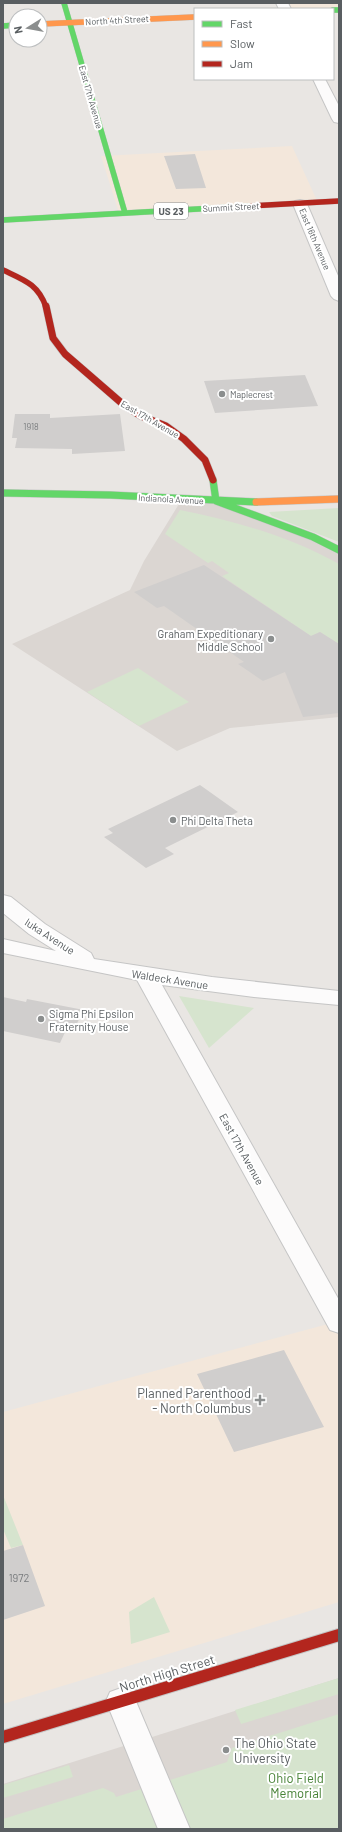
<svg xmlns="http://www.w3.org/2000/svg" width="342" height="1832" font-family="Barlow,sans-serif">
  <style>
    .commercial { fill: #f3e7db }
    .education { fill: #dbd6d2 }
    .green { fill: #d6e4ce }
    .building { fill: #d0cecd }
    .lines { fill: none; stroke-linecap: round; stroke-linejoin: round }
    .street-casing { stroke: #c5c5c5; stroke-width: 2 }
    .fast-far1-casing { stroke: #c4c4c4; stroke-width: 6 }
    .fast-casing { stroke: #c4c4c4; stroke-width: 8 }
    .slow-far1-casing { stroke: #c4c4c4; stroke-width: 6 }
    .slow-casing { stroke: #c4c4c4; stroke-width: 8 }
    .jam-far2-casing { stroke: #c4c4c4; stroke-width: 6 }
    .jam-far1-casing { stroke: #c4c4c4; stroke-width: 8 }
    .jam-casing { stroke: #c4c4c4; stroke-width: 14 }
    .street { fill: #fcfbfb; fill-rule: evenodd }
    .fast-far1 { stroke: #63d668; stroke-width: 5.5 }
    .fast { stroke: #63d668; stroke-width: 7 }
    .slow-far1 { stroke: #ff974d; stroke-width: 5.5 }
    .slow { stroke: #ff974d; stroke-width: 7 }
    .jam-far2 { stroke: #b3261e; stroke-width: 5.5 }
    .jam-far1 { stroke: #b3261e; stroke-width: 7 }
    .jam { stroke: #b3261e; stroke-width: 12 }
    .poi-dot { fill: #8b8e8e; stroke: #fff; stroke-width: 1.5 }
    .labels { text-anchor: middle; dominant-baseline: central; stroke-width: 4; stroke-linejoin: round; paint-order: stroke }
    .far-street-label { font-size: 9px; fill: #595e61; stroke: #fff }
    .far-poi-label { font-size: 9px; fill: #595e61; stroke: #fff; text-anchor: start }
    .number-label { font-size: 9px; fill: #787b7d }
    .shield { fill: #fff; stroke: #8b8e90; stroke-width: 1 }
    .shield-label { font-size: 10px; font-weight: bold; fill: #595e61 }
    .poi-label { font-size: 11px; fill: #595e61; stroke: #fff; text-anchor: start }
    .street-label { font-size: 11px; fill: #595e61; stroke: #fff }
    .near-number-label { font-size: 11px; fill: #787b7d }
    .near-poi-label { font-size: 13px; fill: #595e61; stroke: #fff; text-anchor: end }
    .near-street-label { font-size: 13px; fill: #595e61; stroke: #fff }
    .near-park-label { font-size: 13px; fill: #478236; stroke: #fff }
  </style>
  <rect width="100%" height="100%" fill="#e9e6e3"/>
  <!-- commercial -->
  <path class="commercial" d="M286 3H337L339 8 290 9Z
    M292 146 319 205 120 216 101 156Z
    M339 1321V1602L3 1704V1412Z"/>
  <!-- education -->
  <path class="education" d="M182 499 216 501 339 550V717L230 728 177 751 12 644 130 590 144 561Z
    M339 1678V1829H3V1784Z"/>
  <!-- green -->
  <path class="green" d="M339 508V542L272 516 269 512Z
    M180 510C235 521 289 536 339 564V644L320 632 311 636 222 576 229 573 212 561 208 563 165 534Z
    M138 668 189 702 139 726 87 692Z
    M179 996 254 1008 209 1048Z
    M3 1495 23 1545 11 1548 3 1529Z
    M154 1597 170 1632 131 1644 129 1612Z
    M339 1678V1694L241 1724 235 1710Z
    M339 1714V1829H3V1819L103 1788 114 1793 116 1797 227 1762 232 1748Z
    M69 1765 73 1777 3 1798V1785Z"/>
  <!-- building -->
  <path class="building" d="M195 154 206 188 176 189 164 156Z
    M305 375 318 406 215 413 204 381Z
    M15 414H50V418L120 414 125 451 72 454V449L15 448 17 438H12Z
    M204 565 311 636 320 632 339 644V713L303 717 285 672 263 681 238 664 244 662 164 606 157 608 134 592Z
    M200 785 238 812 165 848 174 854 146 868 104 837 113 833 108 829Z
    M3 997 26 1002 27 999 84 1010 74 1029 67 1028 60 1043 3 1031Z
    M284 1350 324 1427 234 1452 197 1374Z
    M23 1545 45 1606 3 1620V1551Z"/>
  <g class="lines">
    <!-- street casing -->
    <g class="street-casing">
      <path id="street" d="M276 3H288L291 9H279Z
        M313 79H325L339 106V123L334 122 332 119Z
        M300 200 305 201 307 204 339 278V301L334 299 331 296 293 204 295 201Z
        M3 895 11 897 45 924 91 953 94 959 212 977 339 991V1005L254 997 162 985 339 1300V1333L330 1330 137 980 3 953V939L56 951 29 934 3 913Z
        M121 1688 132 1692 190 1829H158L106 1701 110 1692Z"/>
    </g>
    <!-- fast-far1 casing -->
    <g class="fast-far1-casing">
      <path id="fast-far1" d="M64 3 125 213
        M333 10H339
        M3 26 16 25
        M3 220 251 206"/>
    </g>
    <!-- fast casing -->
    <g class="fast-casing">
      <path id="fast" d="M213 480 216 501 313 537 339 550
        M3 493 110 495 256 502"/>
    </g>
    <!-- slow-far1 casing -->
    <g class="slow-far1-casing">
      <path id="slow-far1" d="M40 24 195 17"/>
    </g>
    <!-- slow casing -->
    <g class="slow-casing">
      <path id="slow" d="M256 502 339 499"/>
    </g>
    <!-- jam-far2 casing -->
    <g class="jam-far2-casing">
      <path id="jam-far2" d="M251 206 339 201
        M3 270C24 280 38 284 46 307"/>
    </g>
    <!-- jam-far1 casing -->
    <g class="jam-far1-casing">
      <path id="jam-far1" d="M46 306 53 338 65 354 125 406 141 416 166 426 184 439 205 460 213 480"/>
    </g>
    <!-- jam casing -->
    <g class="jam-casing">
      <path id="jam" d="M3 1737 339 1635"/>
    </g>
    <!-- street -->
    <use href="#street" class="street"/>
    <!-- fast-far1 -->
    <use href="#fast-far1" class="fast-far1"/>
    <!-- fast -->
    <use href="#fast" class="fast"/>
    <!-- slow-far1 -->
    <use href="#slow-far1" class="slow-far1"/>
    <!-- slow -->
    <use href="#slow" class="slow"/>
    <!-- jam-far2 -->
    <use href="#jam-far2" class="jam-far2"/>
    <!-- jam-far1 -->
    <use href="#jam-far1" class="jam-far1"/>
    <!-- jam -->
    <use href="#jam" class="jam"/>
  </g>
  <!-- markers -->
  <g class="poi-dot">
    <circle cx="222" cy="394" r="4"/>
    <circle cx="271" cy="639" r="4"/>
    <circle cx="173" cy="820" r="4"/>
    <circle cx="41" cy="1019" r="4"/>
    <path d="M258 1394h4v4h4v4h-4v4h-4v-4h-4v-4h4z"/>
    <circle cx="226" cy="1750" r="4"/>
  </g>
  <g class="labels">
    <!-- far-street labels -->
    <g class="far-street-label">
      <text transform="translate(117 20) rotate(-3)">North 4th Street</text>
      <text transform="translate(91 97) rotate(74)">East 17th Avenue</text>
      <text transform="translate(231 207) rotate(-3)">Summit Street</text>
      <text transform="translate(315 239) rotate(67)">East 16th Avenue</text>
      <text transform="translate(150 419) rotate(30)">East 17th Avenue</text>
      <text transform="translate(171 499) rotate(3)">Indianola Avenue</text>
    </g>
    <!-- far-poi labels -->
    <g class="far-poi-label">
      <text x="230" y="394">Maplecrest</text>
    </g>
    <!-- number labels -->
    <g class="number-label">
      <text x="31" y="426">1918</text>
    </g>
    <!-- shield labels -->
    <rect class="shield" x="154" y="203" width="34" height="16" rx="3"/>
    <g class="shield-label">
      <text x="171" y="211">US 23</text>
    </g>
    <!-- poi labels -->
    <g class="poi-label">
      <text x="263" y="633" text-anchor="end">Graham Expeditionary<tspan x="263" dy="13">Middle School</tspan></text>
      <text x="181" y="820">Phi Delta Theta</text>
      <text x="49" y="1013">Sigma Phi Epsilon<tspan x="49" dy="13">Fraternity House</tspan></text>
    </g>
    <!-- street labels -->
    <g class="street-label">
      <text transform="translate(50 936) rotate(33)">Iuka Avenue</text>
      <text transform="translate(170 979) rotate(9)">Waldeck Avenue</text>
      <text transform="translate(242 1149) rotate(61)">East 17th Avenue</text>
    </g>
    <!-- near-number labels -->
    <g class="near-number-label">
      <text x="19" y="1577">1972</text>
    </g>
    <!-- near-poi labels -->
    <g class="near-poi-label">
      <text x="251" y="1393">Planned Parenthood<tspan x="251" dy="15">- North Columbus</tspan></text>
      <text x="234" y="1743" text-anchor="start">The Ohio State<tspan x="234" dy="15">University</tspan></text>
    </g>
    <!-- near-street labels -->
    <g class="near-street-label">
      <text transform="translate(167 1673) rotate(-17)">North High Street</text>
    </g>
    <!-- near-park labels -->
    <g class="near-park-label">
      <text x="296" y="1778">Ohio Field<tspan x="296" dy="15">Memorial</tspan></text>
    </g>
  </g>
  <!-- border -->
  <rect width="342" height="1832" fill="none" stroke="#595e61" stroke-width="8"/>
  <!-- legend -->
  <rect x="194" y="8" width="140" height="72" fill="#ffffff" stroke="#bdbfc0"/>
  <rect x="202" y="21" width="20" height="6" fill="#63d668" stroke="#bdbfc0"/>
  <text x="230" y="28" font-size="12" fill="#595e61">Fast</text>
  <rect x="202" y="41" width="20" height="6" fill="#ff974d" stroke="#bdbfc0"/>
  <text x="230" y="48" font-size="12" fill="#595e61">Slow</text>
  <rect x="202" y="61" width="20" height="6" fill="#b3261e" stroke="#bdbfc0"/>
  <text x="230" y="68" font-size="12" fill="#595e61">Jam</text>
  <!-- north arrow -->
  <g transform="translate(28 28) rotate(259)"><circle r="19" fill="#ffffff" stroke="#bdbfc0"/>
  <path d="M0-3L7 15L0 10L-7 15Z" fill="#8b8e8e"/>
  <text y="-6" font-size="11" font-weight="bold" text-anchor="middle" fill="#595e61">N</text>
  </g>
</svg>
